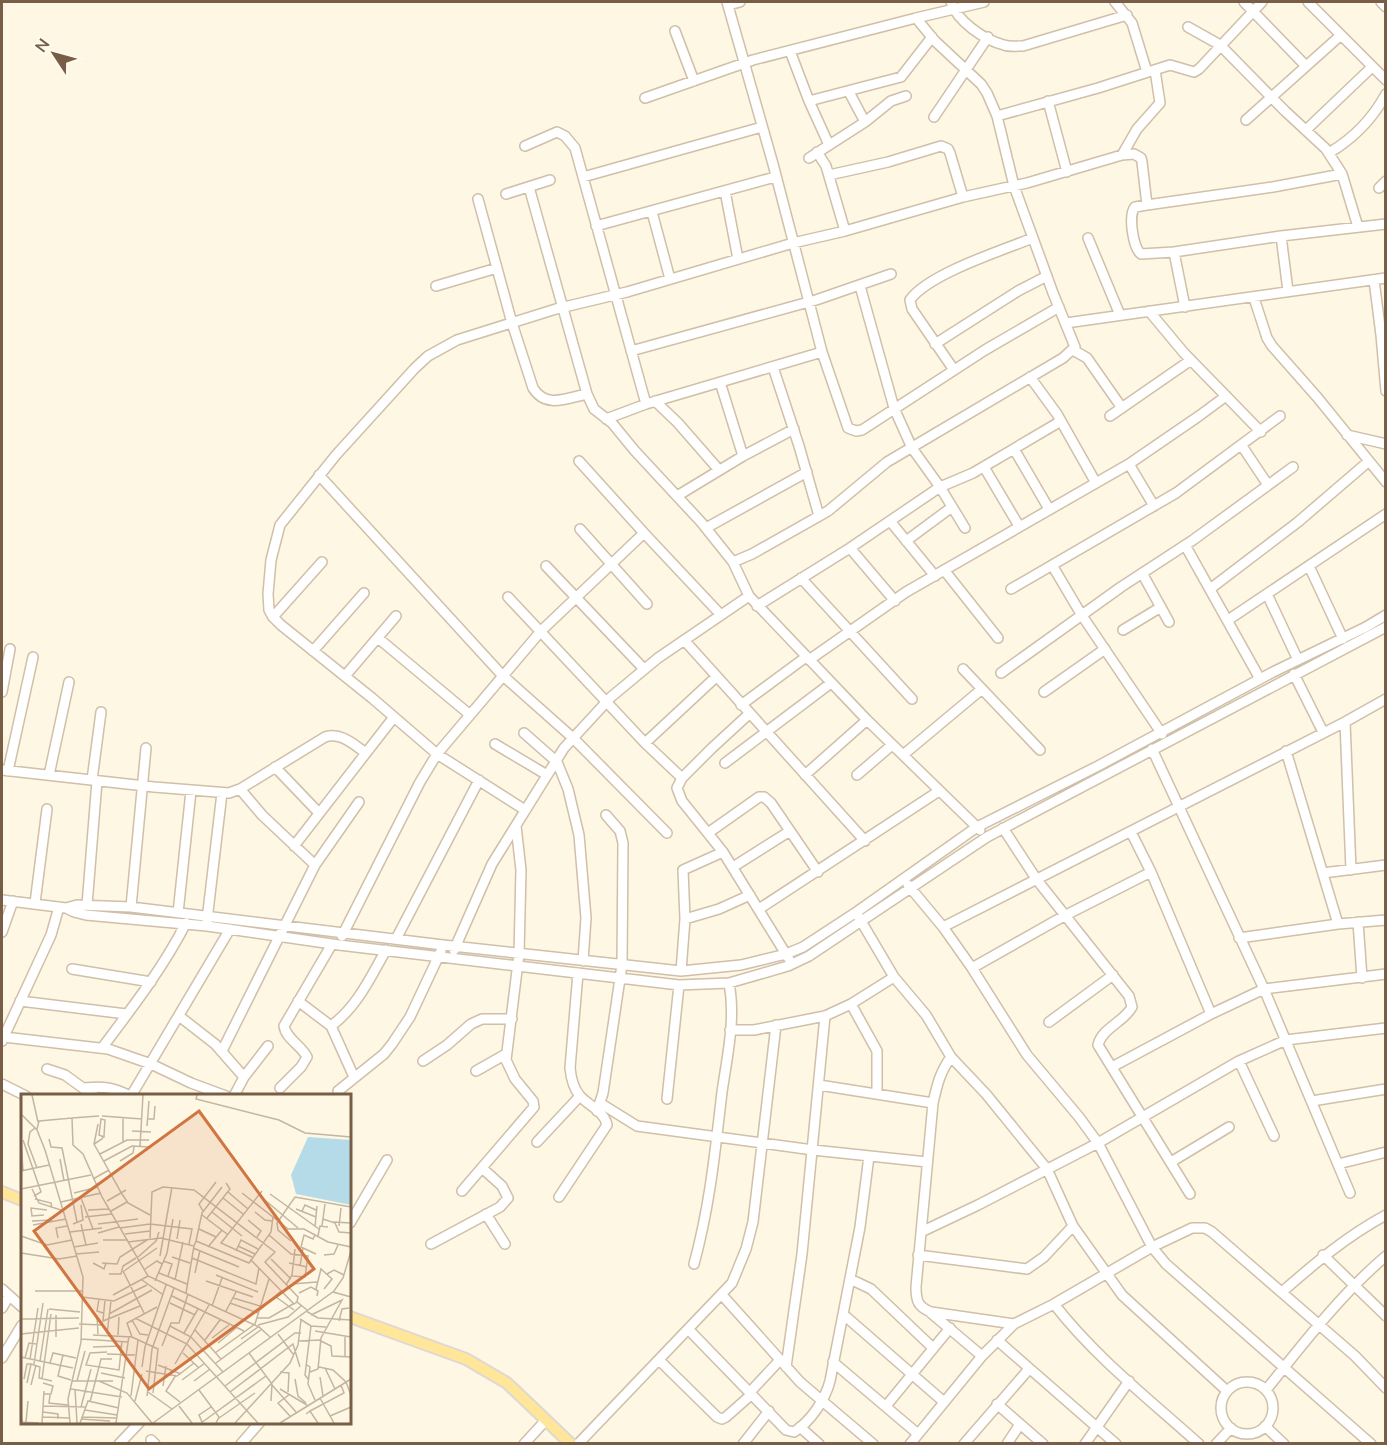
<svg xmlns="http://www.w3.org/2000/svg" width="1387" height="1445" font-family="Mulish,sans-serif">
  <style>
    .lines { fill: none; stroke-linecap: round; stroke-linejoin: round }
    .minor-casing { stroke: #d0bfa9; stroke-width: 12 }
    .major-casing { stroke: #dfd8d3; stroke-width: 14 }
    .minor { stroke: #fff; stroke-width: 9 }
    .major { stroke: #ffe699; stroke-width: 10 }
    .inset-road { fill: none; stroke: #c4b5a0; stroke-width: 1.5 }
    .view { fill: #d17542; fill-opacity: 0.15; stroke: #d17542; stroke-width: 3 }
    .inset-edge { fill: none; stroke: #785e47; stroke-width: 3 }
  </style>
  <rect width="100%" height="100%" fill="#fef7e3"/>
  <g class="lines">
    <!-- minor casing -->
    <g class="minor-casing">
      <path id="minor" d="M727 2 773 164 822 352 848 428 856 431 862 430 985 350 1059 307
        M951 2C957 21 984 40 1004 45 1010 47 1017 46 1023 46L1127 15
        M1115 2 1132 23 1147 72
        M1244 2 1305 65
        M1308 2 1386 80
        M1381 2 1386 7
        M728 5 740 2
        M1188 27 1220 45 1285 111 1326 149 1342 174 1358 227
        M675 31 694 81
        M790 51 809 101 829 145
        M849 92 865 122
        M645 98 753 60 916 18
        M809 101 901 77 932 37
        M1048 101 1067 172
        M997 116 1098 88 1170 65 1194 72 1199 69 1262 2
        M934 117 988 37
        M1246 120 1341 35
        M1306 130 1372 67
        M525 146 557 132 565 136 575 148 646 404
        M817 152 826 166 845 231
        M1329 153C1354 138 1372 120 1386 94
        M1122 155 1137 129 1160 103 1155 70
        M809 158 865 122 891 101 906 96
        M829 175 888 162 941 146 948 149 950 153 963 197
        M583 177 762 127
        M529 187 587 394 594 409 612 423 635 451 701 522 733 562
        M1379 188 1386 181
        M725 191 738 259
        M506 194 550 180
        M478 199 512 323 533 388C546 409 567 398 587 394
        M1147 205 1273 187 1342 174
        M652 212 670 279
        M596 226 775 177
        M1281 236 1288 291
        M1088 238 1120 315
        M1174 252 1185 307
        M1374 280 1381 335 1386 391
        M436 286 497 268
        M860 286 894 408 912 448 940 487 965 528
        M1254 298 1267 338 1272 346 1317 397 1386 482
        M1066 323 1386 278
        M935 344 1018 291 1047 276
        M1073 350 1087 358 1122 408
        M631 351 816 300 891 274
        M773 367 799 446 819 516
        M954 370 912 309 910 300C928 274 1003 250 1033 238
        M1030 377 1057 414 1096 483
        M720 382 743 456
        M1226 396 1261 432
        M655 401 678 423 719 470
        M1110 416 1191 360
        M606 419 646 404 822 352
        M1347 435 1386 444
        M1242 446 1268 485
        M1014 449 1049 509
        M579 461 644 533
        M1129 464 1154 506
        M984 467 1019 526
        M319 475 502 675 573 738 667 833
        M677 496 743 456 794 429
        M890 521 935 576
        M706 528 807 472
        M580 529 647 604
        M906 541 952 507
        M1185 545 1260 679
        M850 548 895 601
        M1052 565 1081 614 1162 734
        M546 566 644 669
        M1309 566 1343 639
        M944 570 998 638
        M1142 573 1169 622
        M801 578 912 699
        M1011 589 1176 493 1280 416
        M1210 589 1298 522 1369 461
        M1267 594 1298 660
        M749 596 733 562 752 554 828 511 887 462 1063 358 1075 347 1053 293 1014 186 997 116 987 93 981 84 935 41 916 18 984 2
        M508 597 645 743 682 778 677 788 682 801 723 852 789 959
        M757 606 850 548 940 487 973 473 1061 421
        M273 617 322 562
        M1228 620 1386 514
        M1123 630 1161 607
        M378 638 469 714
        M684 640 865 841
        M313 651 364 593
        M809 660 906 592 1129 464 1199 416 1226 396 1184 353 1149 311
        M963 669 1040 750
        M1001 673 1121 587 1193 540 1293 467
        M1294 674 1323 732
        M345 676 396 616
        M2 692 10 649
        M1044 692 1105 649
        M741 705 806 657
        M1345 722 1351 870
        M524 733 557 762 568 789 579 835 586 918 583 961
        M645 743 716 677
        M495 744 547 775
        M1152 749 1264 989 1350 1193
        M1286 751 1338 924
        M903 755 982 689
        M725 763 831 683
        M275 767 319 813
        M2 770 154 787 229 793 240 789 325 737C341 732 353 744 366 753L394 717
        M8 771 33 657
        M49 775 69 682
        M805 775 867 720
        M857 775 892 745
        M682 778 712 748 749 714
        M92 780 101 712
        M240 789 262 815 315 865
        M525 810 437 754 372 698 281 625 273 617 269 610 268 594 271 560 280 525 336 455 415 368 428 356 457 340 556 309 627 292 793 243 845 231 963 197 1027 183 1122 155 1134 154 1141 158 1142 162 1147 205 1135 207C1128 215 1133 248 1141 254L1174 252 1281 236 1386 224
        M1003 828 1037 880 1129 996 1132 1007C1124 1022 1102 1028 1098 1045L1190 1194
        M1131 832 1151 872 1211 1014
        M708 833 759 797H764L771 803 818 872
        M294 846 366 753
        M733 867 790 831
        M1323 873 1386 865
        M908 885 943 927 972 968 1027 1055 1079 1117 1098 1143 1152 1247 1166 1264 1371 1444
        M2 900 66 908 74 912 86 915 207 926 339 945 679 985 729 983 788 966 809 956 987 837 1386 627
        M35 903 47 809
        M87 905 97 781
        M131 907 146 748
        M66 908 77 905 131 907 443 945 681 971 741 965 786 954 803 947 858 911 977 827 1098 766 1273 672 1366 627 1386 615
        M759 909 939 791
        M178 913 191 791
        M858 916 894 977 926 1015 951 1057 986 1094 1047 1169 1073 1226 1122 1295 1227 1391
        M685 919 719 909 750 895
        M207 920 222 793
        M1358 922 1362 978
        M943 927 1345 722 1386 699
        M2 932 13 901
        M342 936 420 782 437 754 541 631 644 533 721 615
        M1239 938 1338 924 1386 920
        M396 939 479 780
        M454 950 492 864 564 748 611 697 658 658 749 596 867 720 980 830
        M972 968 1064 916 1151 872
        M72 969 151 982
        M681 971 685 919 683 870 723 852
        M20 1001 126 1014
        M298 1001 331 1026 354 1077
        M851 1004 877 1051V1093
        M179 1016 215 1044 244 1077
        M1049 1022 1113 975
        M331 1026C357 1007 370 978 386 950
        M730 1030H754L825 1016 851 1004 894 977
        M4 1037 108 1049 151 1064 191 1083 226 1096
        M2 1041 51 935 59 907
        M102 1048C132 1008 163 968 186 923
        M222 1051 315 865 359 802
        M951 1057C940 1072 937 1085 933 1103L916 1287C916 1301 918 1307 931 1312L1014 1324
        M423 1061 447 1045 471 1024 482 1019H512
        M1239 1061 1274 1136
        M1112 1067 1211 1014 1264 989 1386 974
        M47 1069 65 1075 94 1096
        M476 1071 506 1054
        M2 1084 26 1096
        M819 1085 933 1103
        M84 1088C103 1086 113 1087 130 1096
        M280 1088 301 1067 307 1057C301 1045 286 1039 284 1026L332 944
        M338 1091 384 1054 392 1044 410 1017 441 951
        M131 1096 230 929
        M234 1096 244 1077 268 1046
        M667 1099 679 985
        M1312 1101 1386 1089
        M600 1103 637 1126 813 1150 927 1162
        M597 1111 603 1093 622 965 623 843 620 831 606 815
        M537 1142 580 1096
        M1171 1162 1229 1127
        M1338 1164 1386 1152
        M462 1191 534 1107 533 1101 515 1079 506 1060 519 954 521 870 516 826
        M559 1197 607 1125C605 1112 588 1105 580 1096 573 1088 571 1078 570 1068L578 973
        M486 1214 505 1244
        M350 1223 387 1160
        M921 1232 978 1205 1098 1143 1239 1061 1286 1040 1386 1028
        M431 1244 500 1207 508 1198 502 1186 482 1168
        M918 1255 1027 1269 1044 1257 1073 1226
        M1323 1255 1386 1316
        M694 1264C710 1205 715 1152 722 1092 727 1057 736 1019 729 983
        M850 1279 871 1289 933 1348
        M2 1289 22 1307
        M1282 1292C1315 1263 1347 1236 1386 1215
        M722 1295 800 1382 873 1444
        M1054 1304C1095 1357 1149 1399 1199 1444
        M2 1308 9 1296
        M931 1313 982 1356
        M844 1315 944 1402
        M689 1330 786 1430 794 1432C811 1421 825 1400 830 1381L860 1227 869 1156
        M997 1340 1116 1444
        M2 1358 22 1325
        M659 1360 717 1417 722 1419 726 1417 752 1394
        M833 1362 918 1434
        M786 1367 802 1254 825 1016
        M1221 1408a26 26 0 1 1 52 0a26 26 0 1 1-52 0Z
        M1266 1390C1302 1345 1342 1293 1386 1256
        M750 1392 780 1360
        M997 1404 1043 1444
        M886 1406 950 1328
        M1265 1426 1284 1444
        M800 1427 819 1444
        M151 1440 155 1444
        M119 1444 140 1422
        M241 1444 260 1422
        M524 1444 546 1420
        M578 1444 732 1283 746 1249 753 1222 776 1025
        M743 1444 769 1411
        M910 1444 982 1356 1014 1324 1054 1304 1152 1247 1192 1228H1205L1212 1232 1355 1356 1386 1388
        M964 1444 1029 1369
        M1007 1444 1020 1424
        M1085 1444 1129 1381
        M1216 1444 1231 1428"/>
    </g>
    <!-- major casing -->
    <g class="major-casing">
      <path id="major" d="M2 1192 22 1200
        M350 1317 466 1359 507 1383 571 1444"/>
    </g>
    <!-- minor -->
    <use href="#minor" class="minor"/>
    <!-- major -->
    <use href="#major" class="major"/>
  </g>
  <!-- overview -->
  <g transform="translate(21 1094)">
    <rect width="330" height="330" fill="#fef7e3"/>
    <path d="M287 43 330 46V111L275 100 270 81Z" fill="#b6dbe8"/>
    <path class="inset-road" d="M11 1 17 28M176 1 175 5 258 26 284 39 330 43M0 20 16 36 24 56 62 183 60 248 47 305 49 329M81 22 121 25M102 23V48M51 24 78 22M127 25H133L134 12M77 30 73 50 101 100 107 109 129 121M126 32 128 7M14 34 9 38 7 50 16 74M16 35 18 27 51 24 52 51 62 60 81 103 127 182 238 233 249 243M111 37 130 38M28 45 30 53 41 54 56 128M0 46 2 77M2 46 20 98 13 102M73 50 81 45 82 43H83V42L84 26 80 25 78 41 83 43M119 52 122 1M79 60 106 46H128M39 65 43 87M83 67 111 52 128 53M99 67 112 59 113 53M0 77 28 71M72 85 88 76M0 95 70 81M11 95 18 109 43 117M207 98 227 115M53 99 77 93M221 99 252 123M249 100 298 135M238 101 277 134M60 104 72 135M202 104 222 120M14 105 30 109 31 114M86 107 105 96M40 108 80 99M275 115 295 123M67 116 88 115M90 117 106 108M182 117 178 110 195 88M281 117 284 111 295 116M191 118 221 142M234 118 244 126 251 127M23 121 11 122 10 114 26 116M181 121 206 140M64 123 91 120M186 124 209 95 205 89M302 125 314 129 318 138 330 139M227 126 240 137 236 143M11 127 31 126M312 128 330 129M52 130 62 126 60 111M60 130 65 151M77 130 117 125M12 131 45 125M301 132 304 110M318 132 320 114M294 133 296 112M99 134 129 130 171 135 168 150M178 135 195 143M49 138 81 134M77 139 98 133M104 140 129 137M248 141 270 160 287 162 284 183 271 182M294 141 292 145 283 141 280 153 295 160M0 142 26 151 51 146M297 142 299 132 307 133M37 144 35 134 46 132M129 144 131 98 142 93 173 96 254 158 244 168 277 203 276 208M156 145 159 126M82 146H107M175 147 181 119 201 93M270 147 257 136 256 129 274 103 330 113M107 148 140 144 173 152 165 199M173 152 175 147 228 169 250 138 252 123 267 135H283L307 148 330 153M217 152 234 160M53 153 77 149M187 153 201 136M172 154 218 173M215 157 220 146 237 155M0 159 38 165 56 162M55 160 78 158M303 161 313 160 317 151M139 162 151 93M117 163 135 147 138 138M151 163 169 169M231 163 200 149 241 97M171 164 235 190 238 174M250 165 270 185M230 166 273 210 276 208 286 216M142 167 151 170 147 182M72 169 83 175 85 169M81 169 96 170 99 163 126 146M268 169 286 173M279 172 282 154M124 175 136 167 141 170M102 177 123 219M103 177 136 154M138 179 166 190M174 179 179 156M88 180H100L102 172 115 164M306 180 313 176 323 181M195 181 237 198M121 186 141 200M154 186 162 148M134 187 146 159 152 125M185 187 232 203M271 190 296 188M265 191 271 181 274 155M295 195 300 175 311 185 303 195M14 197H62M312 198 330 203M278 199 290 193 297 197 296 202M92 201 127 182M151 202 223 237M61 203 93 207 126 191M255 203 273 216M212 204 239 212M78 205 76 217 82 219M84 206 82 227 119 212M149 209 174 221M209 209 237 219M191 212 201 184M28 215 59 218M239 216 260 197M205 217 215 198M285 217 297 224 330 226M88 220 131 196M35 221V243M76 222 77 240M114 224 166 250 237 329M236 224H248L272 210M1 225 58 224M279 225 290 232 305 233M111 226 119 240 127 241M318 227 321 215 328 214M58 230 81 231M237 231 267 223 280 212M149 232 170 243 202 278M174 236 200 265M294 237 330 243M163 239 177 215M0 240 58 234M86 240 90 207M257 240 272 260M72 241 111 243 137 255 132 299M97 241 98 223M111 243 106 229 136 213M324 243V263M191 244 208 231M60 245 107 248M220 245 237 233M184 246 199 226M278 247 299 246M300 247 310 252 311 262 330 263M197 249 215 234M141 252 150 229H158L167 200M72 253 100 252M86 258 69 259 65 271 98 276 101 247M162 259 178 274M194 259 234 230 248 185M228 259 251 290 250 307M86 260 114 261M42 261 37 282 50 286M0 263 52 274M4 264 8 249 15 250M9 265 17 214M19 267 27 215M29 269 32 259 55 264M195 269 241 235M13 270 22 209M154 270 188 211M137 271 160 280M286 271 289 273 287 290 294 306M121 273 124 253 145 191M298 273 312 276 325 288 330 301M304 274 314 295M125 277 156 282 173 269M259 278 268 279 267 298M289 278 297 275 300 244 321 206 290 221M80 279 104 284M155 281 145 297 159 308M299 283 302 302M3 285 6 270H10L19 273 18 284 31 287M21 285 30 220M274 285 277 302 285 309M287 285 284 281 290 232M161 286 184 269M51 287H92M56 287 64 257M78 287 106 299 131 329M173 287 189 275M6 289 10 270M22 289 32 292 30 300H23M10 291 15 271M251 291 275 318M142 292 145 272M204 292 274 239H280M50 295 101 303M54 295 56 329M259 295 286 311M178 296 198 323 195 329M127 298 151 315M209 298 272 250 279 273M269 300 257 309 269 322M29 301 28 309 47 311M110 302 117 246M126 302 131 255 153 194M299 304 313 329M114 307 121 280M69 308 80 265H91M22 312 65 313M158 312 171 329M60 313 70 275M64 316 96 321M289 317 323 299 320 291M22 318 37 320V325M285 320 289 317 297 329M0 322 1 328 18 329M309 322 330 313M22 323 48 324M61 323 95 324M198 324 234 299M60 325 89 327M5 328 7 307M181 328 178 321 190 313M21 329 23 297M59 329 67 307 98 314M95 329 108 242M132 329 313 197 322 184 330 157M180 329 245 282M214 329 269 269 277 251 280 226M259 329 330 285"/>
    <path class="view" d="M178 17 293 175 128 295 13 137Z"/>
    <rect width="330" height="330" class="inset-edge"/>
  </g>
  <!-- border -->
  <rect width="1387" height="1445" fill="none" stroke="#785e47" stroke-width="6"/>
  <!-- north arrow -->
  <g transform="translate(54 54) rotate(306)" stroke="#fffaeb" stroke-width="4.5" paint-order="stroke">
  <path d="M0-4.5L10 22L0 15L-10 22Z" fill="#785e47"/>
  <text y="-9" font-size="16" font-weight="bold" text-anchor="middle" fill="#785e47">N</text>
  </g>
</svg>
